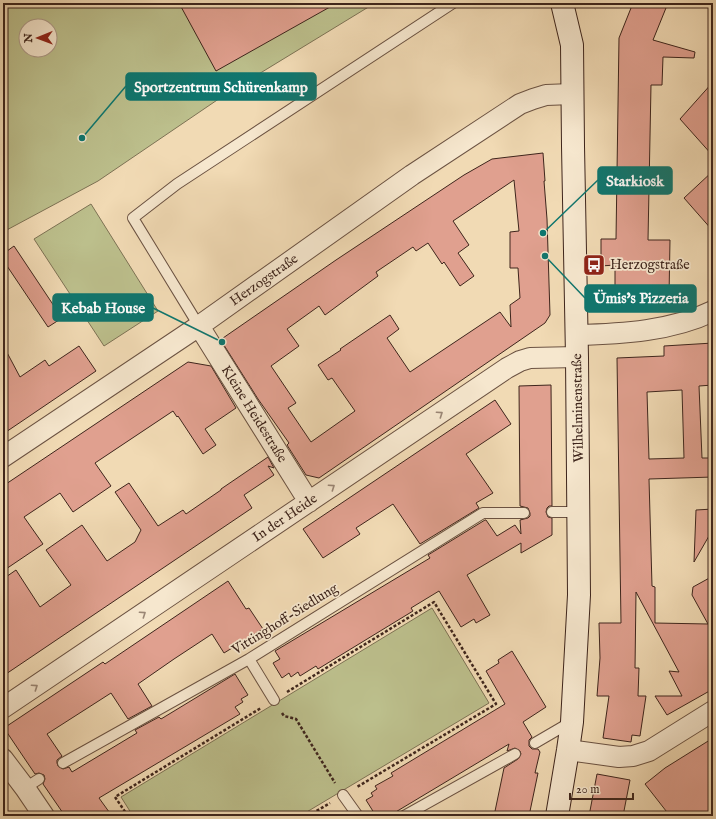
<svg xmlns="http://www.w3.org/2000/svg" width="716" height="819" font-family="'IM FELL English',serif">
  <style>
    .green { fill: #bcbf8c; stroke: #7d7254; fill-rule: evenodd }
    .building { fill: #e0a08f; stroke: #3e251c; fill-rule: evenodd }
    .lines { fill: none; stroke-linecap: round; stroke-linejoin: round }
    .lane-casing { stroke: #6b5242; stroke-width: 12 }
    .street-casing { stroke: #6b5242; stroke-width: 22 }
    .secondary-casing { stroke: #3e251c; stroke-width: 24 }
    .path { stroke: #3e251c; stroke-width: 2.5; stroke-dasharray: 3 2; stroke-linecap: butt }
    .lane { stroke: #f6e7ce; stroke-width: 10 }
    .street { stroke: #f6e7ce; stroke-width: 20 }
    .secondary { stroke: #f6e7ce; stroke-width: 22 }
    .oneway { stroke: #9a8675 }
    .labels { text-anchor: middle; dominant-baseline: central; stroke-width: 3.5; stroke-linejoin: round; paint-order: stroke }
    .poi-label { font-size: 14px; fill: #3e251c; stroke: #f6e7ce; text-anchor: start }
    .street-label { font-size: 14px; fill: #3e251c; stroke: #f6e7ce }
    .leader { fill: none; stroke: #0f766e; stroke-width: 1.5 }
    .callout-dot { fill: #0f766e; stroke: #f6e7ce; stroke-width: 1.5 }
    .callout { fill: #0f766e; stroke: #0f766e; stroke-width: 1.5 }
    .callout-label { font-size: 15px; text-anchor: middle; font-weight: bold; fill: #fff }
  </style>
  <rect width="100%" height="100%" fill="#f1dab4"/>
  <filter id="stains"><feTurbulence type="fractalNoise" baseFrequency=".005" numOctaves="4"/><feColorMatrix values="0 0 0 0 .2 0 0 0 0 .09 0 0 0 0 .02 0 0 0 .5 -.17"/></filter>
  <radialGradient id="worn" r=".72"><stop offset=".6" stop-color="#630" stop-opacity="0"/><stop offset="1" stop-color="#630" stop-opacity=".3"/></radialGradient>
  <!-- green -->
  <path class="green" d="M3 3H375L226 94 98 181 3 232ZM26 26H50V50H26Z
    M91 204 158 311 104 346 34 239Z
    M432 608 489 703 300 816H133L121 797Z"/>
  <!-- building -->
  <path class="building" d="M179 3H337L216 71Z
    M633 3H668L653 40 695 52 694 58 663 57 662 85H651L648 240H670L669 297H615V265L601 266V239H616L619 38Z
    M713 82V156L680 119Z
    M543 153 545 181H544L547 219 550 315 545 323 319 478 306 475 287 445 289 443 258 399 222 342 223 338 336 260 464 175 492 159ZM514 180 519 231 510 232V268H518L520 298 510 305 511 327 500 312 410 372 387 338 399 329 390 315 340 349 341 350 318 365 328 380 332 378 355 411 311 442 288 408 296 403 271 366 299 346 287 329 319 306 325 315 378 276 376 272 413 247 416 251 428 243 442 264 444 262 460 286 474 276 458 253 469 245 453 221Z
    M713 171V231L684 198Z
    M14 246 62 318 48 327 3 260V254Z
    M713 343V385L699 386 702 458H713V477L649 479 652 586 655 587V623L708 624 692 595 693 587 713 576V689L667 715 655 696H682L669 671 679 672 636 592 635 668H639L638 696H646L640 736 632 735 631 742 603 738 609 696H597L600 658 599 623H621L617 358 664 356V346ZM682 390 684 458 649 459 647 392Z
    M3 345 20 377 45 360 49 366 79 346 96 371 3 434Z
    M188 362 211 366 236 408 205 429 216 445 203 454 178 416 177 417 173 411 95 463 111 486 73 512 60 493 24 517 43 544 3 571V486Z
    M551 385 552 506H549L547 508 546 512 548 517 552 518V535L521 553V543L467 575 490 615 476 623 474 619 461 627 439 591 411 608 413 611 318 669 316 666 300 676 298 672 291 677 289 673 282 678 273 663 280 659 275 651 430 558 428 555 485 520H486L497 536 515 525 521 534 520 520 528 518 530 516V513L528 508 520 506 519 386Z
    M495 400 511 424 466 454 493 493 476 503 479 508 420 544 393 504 356 528 360 534 323 558 303 529Z
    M268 457 274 468 268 466 274 475 244 495 252 508 3 676V579L16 570 40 607 71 585 46 550 82 525 107 561 135 542 141 530 115 492 129 483 158 526 183 510 186 514 221 490V489Z
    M713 509V529L694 562 696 510Z
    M228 581 246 609 249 608 263 629 224 653 212 634 174 659 138 684 152 706 128 719 111 693 47 734 62 756 57 760V763L58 766 63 769 69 767 72 772 137 733 135 730 159 717 161 719 235 674 248 695 241 699 243 702 235 707 240 714 99 798 112 816H65L43 784 45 779 44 775 39 773 35 774 4 728 103 662 105 664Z
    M512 651 546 707 523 722 532 737 529 740V746L532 749H538L540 752 535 773H538L529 816H494L504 768 518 759 521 754 520 751 515 748 507 751 509 744 389 816H376L366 800 373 796 371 793 377 789 375 786 393 776 391 773 505 704 486 671 499 663 498 660Z
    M713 738V816H670L645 784 665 768Z
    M597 774 630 780 623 816H589Z"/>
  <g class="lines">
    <!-- lane casing -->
    <g class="lane-casing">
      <path id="lane" d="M199 326 133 218 177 184 453 3
        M552 512H579
        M249 659 274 700
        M535 743 571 722
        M63 763 249 659 483 513H524
        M25 788 39 779
        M343 795 358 816
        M404 816 515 754"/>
    </g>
    <!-- street casing -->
    <g class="street-casing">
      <path id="street" d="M199 326 309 502
        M577 335C622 334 672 331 713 311
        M3 457 199 326 412 175 520 104 533 99 546 95 572 94
        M3 708 507 368 520 361 530 358 577 357
        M568 750 619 757 633 756 649 751 713 711
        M3 759 25 788 44 816"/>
    </g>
    <!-- secondary casing -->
    <g class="secondary-casing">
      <path id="secondary" d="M557 816 568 750 572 722 579 595 577 357 573 146 572 45 562 3"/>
    </g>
    <!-- path -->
    <path class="path" d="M287 692 434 602 496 704 357 787
      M282 713 284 716 296 719 335 783
      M128 816 115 797 261 708
      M308 816 330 803"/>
    <!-- lane -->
    <use href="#lane" class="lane"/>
    <!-- street -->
    <use href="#street" class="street"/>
    <!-- secondary -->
    <use href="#secondary" class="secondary"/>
  </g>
  <!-- one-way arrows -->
  <defs><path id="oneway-chevron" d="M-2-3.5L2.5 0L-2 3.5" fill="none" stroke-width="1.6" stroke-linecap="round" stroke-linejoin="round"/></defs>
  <g class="oneway">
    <use href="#oneway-chevron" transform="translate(440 414) rotate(-34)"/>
    <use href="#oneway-chevron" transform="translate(332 487) rotate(-34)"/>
    <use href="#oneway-chevron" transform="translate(143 614) rotate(-34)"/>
    <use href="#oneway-chevron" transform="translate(35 687) rotate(-34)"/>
  </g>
  <!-- icons -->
  <defs>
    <g id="bus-square" transform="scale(1.15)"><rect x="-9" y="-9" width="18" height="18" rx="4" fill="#8f2418" stroke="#f6e7ce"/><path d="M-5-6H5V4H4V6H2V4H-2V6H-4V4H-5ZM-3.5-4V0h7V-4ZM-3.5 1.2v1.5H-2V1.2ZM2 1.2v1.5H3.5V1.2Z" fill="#fff"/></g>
  </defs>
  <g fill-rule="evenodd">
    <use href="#bus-square" x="594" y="265"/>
  </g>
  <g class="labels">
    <!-- poi labels -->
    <g class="poi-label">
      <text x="610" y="265">Herzogstraße</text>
    </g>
    <!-- street labels -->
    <g class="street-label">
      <text transform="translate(264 280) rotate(-35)">Herzogstraße</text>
      <text transform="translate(578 408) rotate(-91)">Wilhelminenstraße</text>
      <text transform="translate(254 414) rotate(58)">Kleine Heidestraße</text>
      <text transform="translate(285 518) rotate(-34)">In der Heide</text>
      <text transform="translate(285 619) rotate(-32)">Vittinghoff-Siedlung</text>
    </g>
  </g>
  <!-- callouts -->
  <path class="leader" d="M82 138L126 86M543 233L598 180M545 256L585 298M222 342L153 308"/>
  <g class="callout-dot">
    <circle cx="82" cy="138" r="4"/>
    <circle cx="543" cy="233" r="4"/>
    <circle cx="545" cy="256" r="4"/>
    <circle cx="222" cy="342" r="4"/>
  </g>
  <g class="callout">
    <rect x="126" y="73" width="190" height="27" rx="4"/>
    <rect x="598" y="167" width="74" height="27" rx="4"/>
    <rect x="585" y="285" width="111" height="27" rx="4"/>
    <rect x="53" y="294" width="100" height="27" rx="4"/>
  </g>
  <g class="callout-label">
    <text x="221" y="92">Sportzentrum Schürenkamp</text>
    <text x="635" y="186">Starkiosk</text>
    <text x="641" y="303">Ümis's Pizzeria</text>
    <text x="103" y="313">Kebab House</text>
  </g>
  <!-- margin -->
  <rect width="716" height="819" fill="none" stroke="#f1dab4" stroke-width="16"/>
  <rect x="4" y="4" width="708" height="811" fill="none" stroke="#3e251c" stroke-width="2"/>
  <rect x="8" y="8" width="700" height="803" fill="none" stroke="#3e251c"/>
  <!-- north arrow -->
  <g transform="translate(38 38) rotate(269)"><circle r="19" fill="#f6e7ce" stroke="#ac9987"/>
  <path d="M0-3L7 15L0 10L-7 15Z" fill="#8f2418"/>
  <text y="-6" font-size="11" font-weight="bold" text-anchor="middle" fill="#3e251c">N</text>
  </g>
  <!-- scale -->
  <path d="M570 793v6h63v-6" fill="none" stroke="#3e251c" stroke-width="2"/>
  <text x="576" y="793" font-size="12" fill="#3e251c" stroke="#f6e7ce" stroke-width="3" paint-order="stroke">20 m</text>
  <rect width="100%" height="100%" filter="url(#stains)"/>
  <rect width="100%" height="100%" fill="url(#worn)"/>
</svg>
